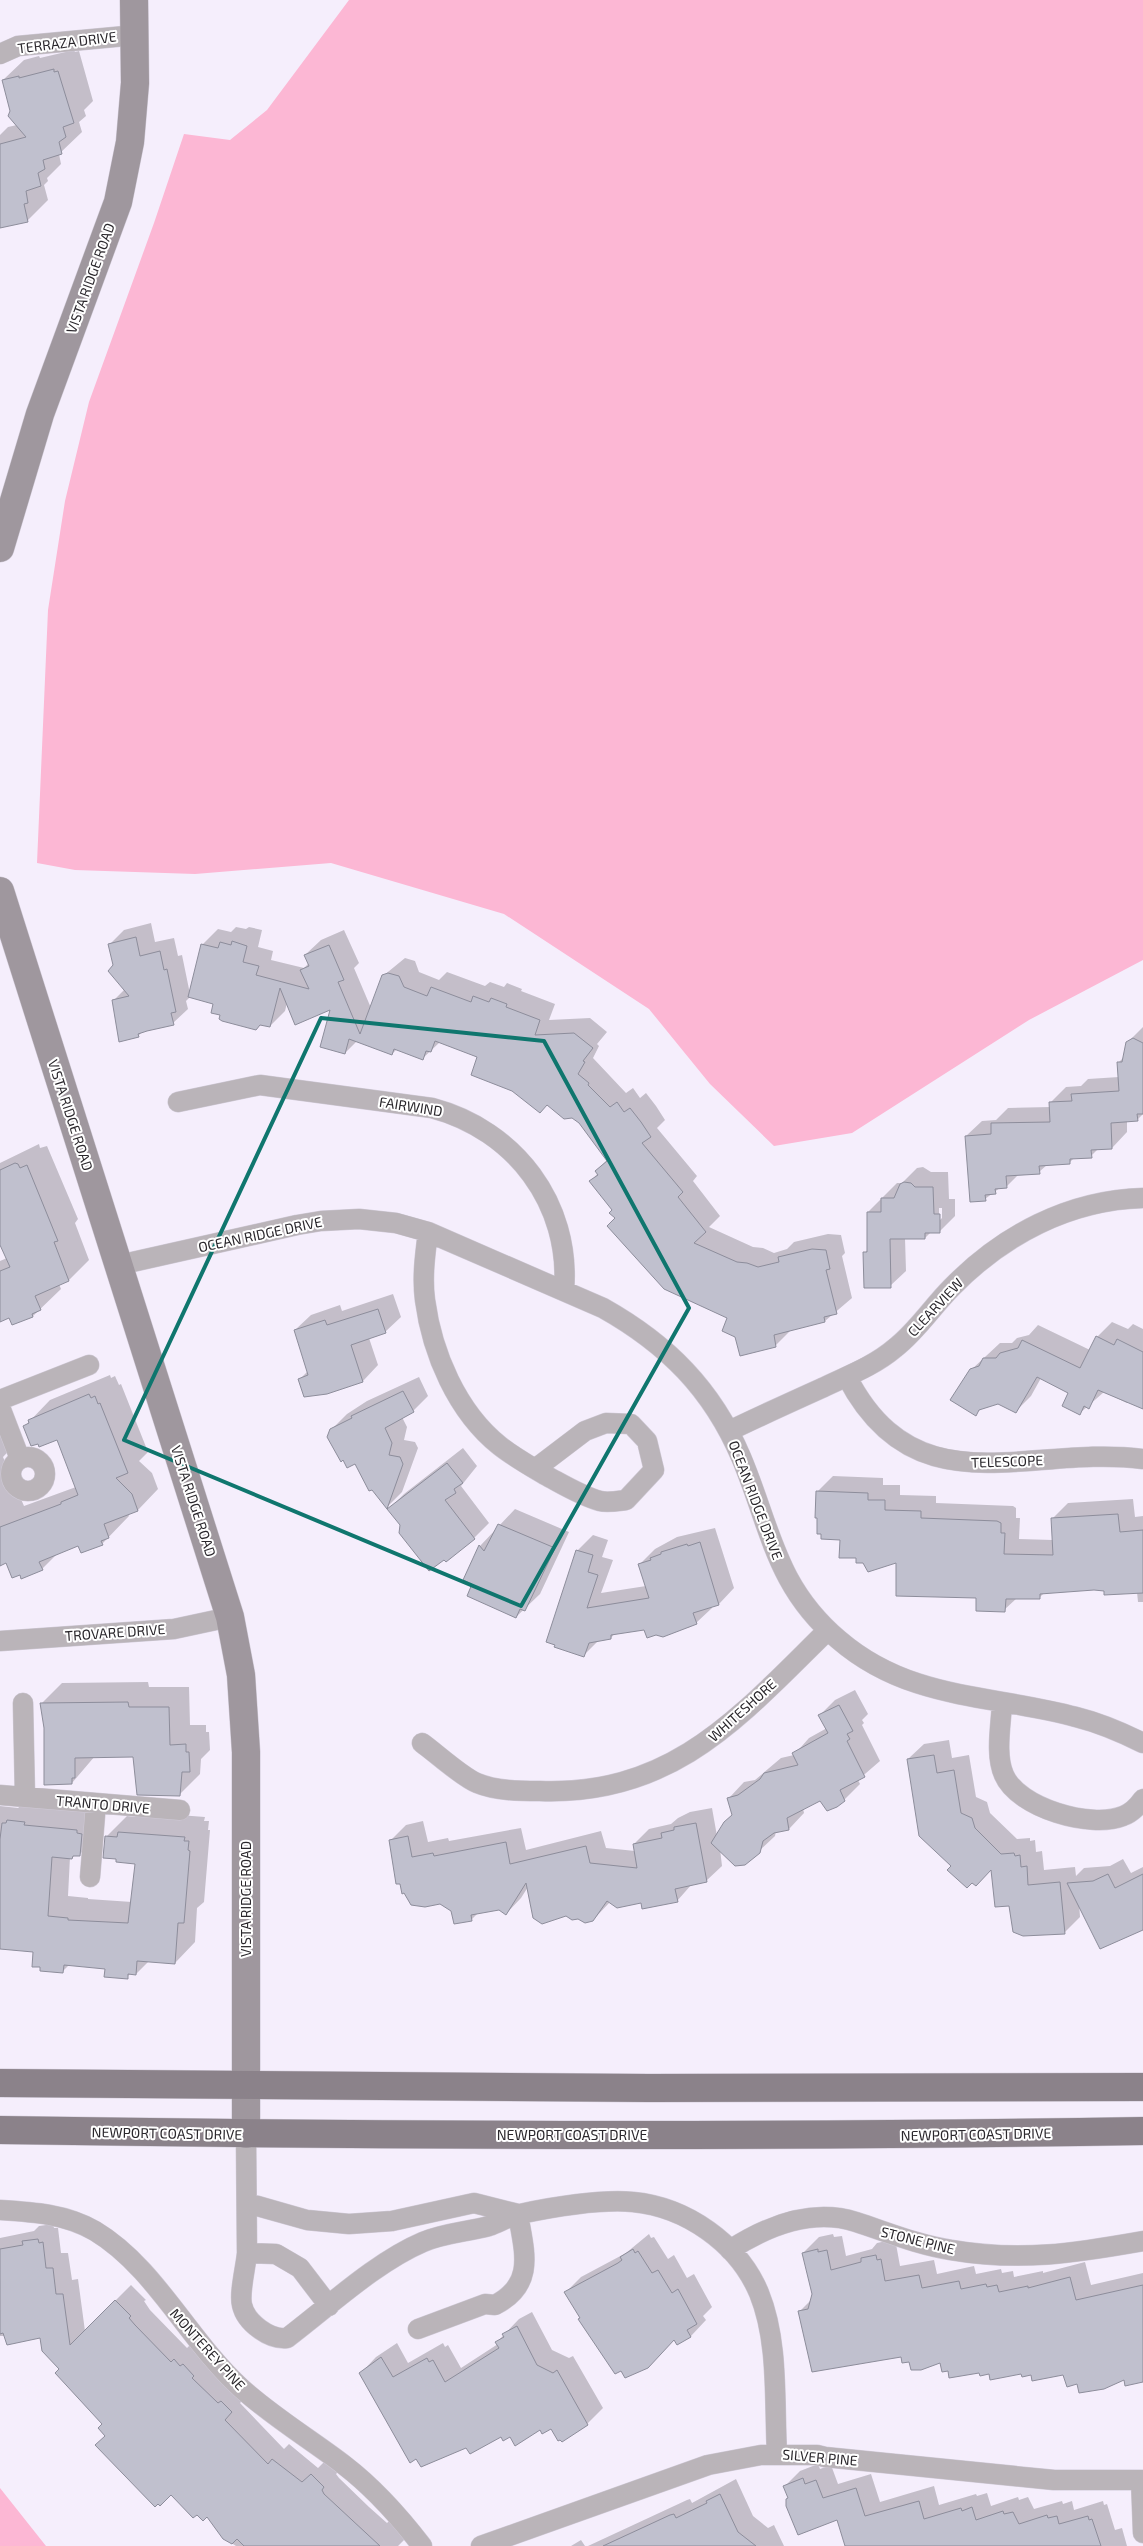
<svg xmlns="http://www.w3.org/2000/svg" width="1143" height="2546" font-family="'Exo 2',sans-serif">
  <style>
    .green { fill: #fcb7d4 }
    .shadow { fill: #0003; fill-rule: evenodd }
    .building { fill: #c0c0ce; stroke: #8d8d9b }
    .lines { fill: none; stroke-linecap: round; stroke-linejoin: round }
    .street-casing { stroke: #d0cad7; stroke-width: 21 }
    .secondary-casing { stroke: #d0cad7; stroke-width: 29 }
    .primary-casing { stroke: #d0cad7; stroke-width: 29 }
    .street { stroke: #bab4b9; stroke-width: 20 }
    .secondary { stroke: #9f979e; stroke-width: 28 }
    .primary { stroke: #8b828a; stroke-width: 28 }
    .marked { fill: none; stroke: #0f766e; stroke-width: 4; stroke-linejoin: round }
    .labels { text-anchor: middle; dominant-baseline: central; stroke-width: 4; stroke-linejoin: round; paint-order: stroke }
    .street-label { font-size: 14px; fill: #2a272c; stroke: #fff }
  </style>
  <rect width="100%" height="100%" fill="#f5eefc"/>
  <!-- green -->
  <path class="green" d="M349 0H1143V960L1029 1020 852 1133 774 1146 710 1084 649 1009 504 914 331 863 195 874 75 870 37 863 48 610 65 501 89 402 154 223 184 134 230 140 267 110Z
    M0 2488 46 2546H0Z"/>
  <!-- shadow -->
  <path class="shadow" d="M74 50 75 52 79 51 93 101 84 110 86 116 79 122 82 132 59 154 61 164 47 178 48 181 44 185 48 200 27 221 0 228V135L8 127 17 125 3 80 24 60 39 56 40 58Z
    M151 923 155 942 174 938 178 956 182 955 190 994 202 945 218 929 231 932 236 927 246 929 249 927 262 930 258 947 273 951 271 960 304 968 309 963 305 955 321 940 344 930 359 963 354 968 371 1008 383 976 405 958 415 961 419 972 439 980 447 972 485 986 490 982 504 987 507 983 522 989 521 991 555 1004 549 1020 590 1018 607 1032 597 1044 599 1046 593 1058 626 1093 633 1088 640 1098 646 1093 656 1106 665 1120 657 1128 697 1176 693 1181 720 1216 709 1227 753 1247 763 1248 774 1253 787 1249 794 1242 828 1234 841 1235 845 1253 842 1256 852 1298 825 1321 792 1329 776 1345 741 1354 729 1317 616 1218 614 1210 591 1181 598 1173 596 1171 608 1159 580 1122 479 1056 440 1042 422 1059 397 1049 392 1054 357 1041 345 1053 332 1008 287 1003 285 1011 270 1026 222 1014 215 1003 190 997 186 1001 188 1009 173 1023 143 1031 138 1036 113 1001 125 989 114 966 110 944 124 930Z
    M1143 1027V1114L1137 1120H1127V1132L1112 1148H1099L1091 1156 1074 1158 1069 1163 1048 1164 1039 1172 1019 1174 1006 1187H1001L985 1199 966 1136 982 1121 996 1120 1008 1108 1051 1107 1050 1103 1066 1087 1081 1086 1088 1079 1119 1077 1118 1063 1124 1057 1127 1043Z
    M39 1144 40 1148 47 1146 78 1219 75 1223 89 1260 69 1280 59 1284 61 1289 33 1316 13 1323 10 1317 0 1321V1261L7 1258 0 1238V1163Z
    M923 1167 931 1172H948L949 1199H955V1216L940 1231 931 1232 925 1238H905L906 1271 890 1286 865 1253 868 1249V1212L897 1183H902L917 1168ZM939 1208H942V1218L939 1221Z
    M393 1294 401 1317 385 1332 369 1338 378 1365 363 1381 326 1392 300 1379 308 1371 295 1330 311 1315 340 1305 342 1311Z
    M1112 1322 1128 1329 1133 1324 1143 1329V1407L1129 1401 1127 1403 1104 1392 1080 1413 1069 1393 1041 1378 1031 1396 1015 1412 998 1403 982 1408 975 1414 971 1370 1000 1343H1012L1017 1338 1029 1335 1038 1325 1090 1350 1097 1337Z
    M110 1375 111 1378 115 1376 119 1385 121 1384 148 1452 139 1461 152 1473 158 1489 138 1510 128 1513 129 1516 102 1544 79 1545 58 1553 42 1569 20 1573 7 1562 0 1565V1419L22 1437 3 1457 24 1506 76 1487 58 1438 25 1426 50 1400Z
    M419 1377 428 1396 413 1411 402 1417 407 1427 404 1440 415 1442 418 1448 402 1492 387 1507 331 1430 347 1414 367 1401Z
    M463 1448 477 1466 461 1486 489 1523 474 1538 401 1525 389 1509 404 1494Z
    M833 1476 883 1478V1485H900V1495L936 1496V1503L1013 1506 1016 1508V1518H1020L1019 1539 1053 1540 1052 1519 1068 1503 1133 1499 1135 1517 1143 1516V1602H1138L1137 1592 1094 1589 1045 1592 1039 1598H1017L1004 1610 898 1561 864 1562 841 1538 817 1492Z
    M515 1509 569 1532 540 1594 516 1617 474 1583 465 1579 480 1546Z
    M715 1528 734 1588 719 1604 711 1606 712 1608 696 1623 690 1627 663 1635 645 1629 615 1633 611 1638 599 1640 584 1655 577 1551 593 1535 608 1540 602 1557 613 1560 601 1593 646 1586 639 1565 655 1549 677 1537Z
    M148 1682 149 1687H189L190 1725H206V1732H209L210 1750 201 1759 200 1774 179 1795 134 1756H95L72 1783 45 1728 41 1704 62 1683Z
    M855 1690 868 1714 862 1720 864 1723 862 1725 880 1761 858 1780 860 1784 844 1800H820L803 1808 804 1813 789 1829 776 1831 775 1836 745 1864 739 1866 720 1849 722 1866 706 1881 692 1884 677 1901 610 1902 593 1920 578 1917 528 1887 521 1898 506 1914 499 1909 478 1913 472 1919 455 1923 452 1910 391 1840 406 1825 423 1821 428 1842 448 1838 449 1841 521 1828 526 1850 601 1831 606 1848 635 1851 634 1844 649 1829 671 1824 678 1818 690 1812 712 1808 717 1836 733 1814 729 1798 744 1782 755 1780 781 1758 794 1755 809 1738 827 1728 820 1715 835 1700Z
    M949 1740 952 1758 969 1755 976 1797 987 1802 990 1813 1017 1839 1030 1838V1841L1035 1840 1036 1852 1042 1851 1044 1870 1075 1867 1076 1876 1084 1868 1110 1866 1123 1859 1131 1873 1143 1867V1928L1079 1903 1080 1917 1064 1933 1010 1904 993 1868 953 1866 908 1759 924 1744Z
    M24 1803 97 1809 100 1834 79 1855 70 1857 68 1896 88 1898V1899L132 1902 137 1863 106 1837 127 1816 135 1817 140 1812 205 1817 204 1821H209L208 1830H210L204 1902 197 1908 195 1942 175 1963 149 1961 136 1974 131 1973 127 1977 106 1968 70 1964 62 1972 35 1951 0 1948V1806L18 1808Z
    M53 2224 54 2228H58L61 2253H68L72 2280 78 2279 85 2331 131 2285 146 2300 144 2301 150 2310 187 2348 190 2345 247 2396 240 2403 284 2449 289 2444 318 2468 327 2459 339 2471 336 2474 339 2478 369 2507 387 2523 393 2517 412 2532 398 2546H236L224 2538 207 2515 171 2493 107 2435 103 2424 61 2369 41 2336H0V2238L34 2231 39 2226Z
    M649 2234 651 2238 654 2237 668 2259 674 2255 687 2278 694 2274 712 2307 703 2316 706 2320 691 2336 678 2343 675 2339 582 2318 566 2292 581 2277 626 2253Z
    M833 2234 834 2237 842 2236 846 2256 872 2249 877 2243 891 2240 896 2244 900 2266 934 2260 937 2274 974 2266 976 2274 1001 2269 1002 2273 1013 2271 1014 2277 1043 2271V2273L1085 2262 1091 2285 1143 2273V2381L1125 2378 1078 2383 1064 2374 949 2369 941 2361 910 2360 799 2312 812 2299 813 2294 803 2253 819 2237Z
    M532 2312 552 2350 569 2358 573 2356 603 2408 587 2424 540 2428 501 2435 467 2447 361 2373 376 2357 397 2343 408 2363 443 2343 445 2347 448 2345 461 2368 498 2344 497 2342 519 2319Z
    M818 2464 820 2469 831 2465 838 2484 871 2474 880 2502 934 2486 939 2505 976 2494 977 2496 987 2493 991 2506 1018 2497 1019 2500 1028 2497 1034 2509 1062 2501 1063 2504 1072 2501 1074 2510 1103 2501 1104 2505 1107 2504 1115 2530 1122 2528 1127 2546H846L838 2518 789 2498 785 2486 800 2471Z
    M736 2479 753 2516 768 2528 774 2525 784 2546H588L687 2500 690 2499 692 2503Z
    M581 2540 585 2546H571Z"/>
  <!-- building -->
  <path class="building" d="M54 69V72L58 71 74 123 63 127 66 137 59 142 62 154 43 160 45 169 38 173 41 186 26 191 28 203 24 204 28 222 0 228V144L26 137 8 116 10 111 2 80 19 76V78Z
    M136 937 140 956 160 951 164 970 167 969 176 1012 171 1013 174 1025 147 1031 138 1034 139 1037 119 1042 112 1000 129 996 108 971 113 965 108 944Z
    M232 941 247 946 243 962 259 966 256 975 309 989 300 970 309 966 304 955 329 945 344 980 338 982 360 1034 382 975 388 973 399 976 404 987 427 996 431 987 471 1002 473 996 489 1002 491 998 507 1004 506 1007 540 1020 535 1035 574 1033 593 1048 583 1061 585 1062 578 1074 589 1083 588 1085 610 1107 617 1102 624 1112 630 1108 641 1122 651 1137 642 1143 683 1192 678 1197 706 1232 694 1243 737 1262 747 1263 758 1267 779 1262 778 1257 812 1249 826 1250 830 1269 826 1270 837 1314 824 1317 825 1322 774 1335 776 1347 740 1356 735 1337 722 1331 727 1318 664 1289 607 1226 615 1218 609 1213 612 1210 589 1181 598 1175 595 1171 607 1161 579 1123 572 1118 564 1119 547 1105 540 1113 512 1091 471 1075 477 1057 435 1041 431 1052 426 1051 423 1060 394 1049 392 1055 349 1039 345 1054 320 1047 330 1010 295 1025 280 988 270 1027 260 1025 256 1030 222 1021 219 1019 220 1015 211 1013 213 1004 188 997 201 944 218 948 220 942 231 945Z
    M1133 1038 1143 1043V1114H1137L1138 1121 1111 1123 1112 1149 1091 1150 1092 1158 1070 1159V1164L1039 1166 1040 1174 1006 1176 1007 1188 995 1189 996 1194 985 1195 986 1201 970 1202 965 1136 991 1134V1123L1050 1122 1049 1102 1072 1101 1071 1094 1119 1091 1117 1062H1122L1126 1042Z
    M15 1163 18 1164 20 1168 27 1165 58 1241 54 1242 69 1281 35 1296 41 1310 32 1314 33 1317 12 1325 9 1318 0 1322V1271L10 1267 0 1245V1170Z
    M904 1182 911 1183 915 1187H933L934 1214H940V1233H925V1239H890L891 1288H864L863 1252H867V1212H881V1198H894L900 1184Z
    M378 1309 386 1333 351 1345 363 1382 327 1394 304 1397 298 1379 308 1375 294 1330 325 1320 327 1325Z
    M1096 1336 1114 1345 1117 1339 1143 1352V1409L1098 1390 1089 1409 1084 1406 1080 1415 1062 1406 1068 1393 1037 1377 1016 1413 998 1404 979 1410 976 1416 950 1400 970 1369 979 1366 983 1358H996L1000 1353 1018 1348 1022 1340 1080 1368Z
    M403 1391 414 1412 385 1428 392 1443 389 1455 400 1457 403 1464 387 1509 372 1490 369 1491 355 1464 347 1468 343 1460 341 1462 327 1437 330 1429 352 1418 351 1416Z
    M89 1394 91 1398 95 1396 98 1404 100 1403 128 1473 116 1478 132 1494 138 1511 104 1524 109 1538 101 1541 103 1545 81 1553 78 1546 39 1562 43 1570 21 1579 20 1575 12 1578 6 1563 0 1566V1527L61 1504V1502L78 1495 57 1440 39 1447 38 1444 31 1446 23 1426 29 1423 28 1420Z
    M447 1463 463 1483 454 1489 456 1493 445 1500 475 1539 446 1562 444 1560 429 1571 399 1533 400 1525 387 1509Z
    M816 1491 868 1493V1500H885V1510L921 1511V1518L997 1521 1001 1523V1533H1005L1004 1554 1053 1555 1051 1518 1118 1514 1120 1532 1143 1530V1593L1104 1595V1591L1094 1590 1040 1594V1599H1006L1005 1612 976 1611V1598L896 1596V1563L868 1572 863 1563H856V1558H839L840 1540 821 1539V1534H817V1518H815Z
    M498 1524 555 1548 525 1611 520 1609 516 1618 467 1596 472 1584 463 1580 479 1545 484 1551Z
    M700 1542 719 1605 693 1613 697 1624 663 1637 656 1635 647 1638 644 1630 611 1635V1639L589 1643 584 1657 554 1647 555 1645 546 1642 576 1550 593 1555 588 1572 598 1575 587 1608 649 1598 638 1564 651 1560 650 1558 661 1554V1552L687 1544 688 1546Z
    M128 1702 129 1707H169L170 1745 186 1744V1752H189L190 1772H182L180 1796 137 1795 133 1757 75 1758V1778H72V1784L44 1785V1728L40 1703Z
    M839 1705 853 1731 847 1734 850 1739 847 1741 865 1777 840 1790 845 1801 837 1807 827 1811 820 1801 787 1818 789 1830 774 1833 763 1841 760 1853 745 1865 735 1866 711 1843 724 1822 732 1815 727 1798 738 1795 760 1779 764 1773 798 1765 792 1753 828 1733 818 1715Z
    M934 1755 937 1773 954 1770 961 1813 972 1818 975 1828 1001 1854 1014 1853 1015 1856 1020 1855 1021 1867 1027 1866 1028 1885 1060 1882 1065 1934 1023 1936 1013 1932 1009 1906 995 1907 991 1870 976 1886 972 1883 967 1888 947 1870 951 1866 919 1836 907 1759Z
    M7 1820 25 1822 24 1825 77 1830V1833L82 1834 80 1856H73L72 1859 52 1857 48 1916 68 1918V1920L128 1923 135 1864 116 1862V1859L103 1858 105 1836 117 1837 118 1832 185 1837 184 1841H189L188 1850 190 1851 184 1923H178L175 1964 137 1961 136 1975 128 1974V1979L104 1977 105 1969 64 1965 63 1973 40 1971V1967H32L33 1952 0 1949V1839L2 1823H6Z
    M696 1823 707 1882 675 1889 678 1902 642 1909 641 1903 617 1908 607 1901 593 1921 585 1923 578 1919 572 1920 566 1916 542 1924 533 1918 526 1883 506 1915 499 1910 471 1915 472 1921 454 1924 451 1911 440 1904 425 1907 411 1905 404 1893 402 1894 400 1884H396L389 1840 408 1836 412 1857 433 1853 434 1856 506 1842 510 1864 586 1846 590 1863 637 1868 633 1844 662 1838 661 1833 674 1830V1827Z
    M1108 1874 1115 1888 1143 1874V1930L1100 1949 1067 1883 1093 1881Z
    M38 2239 39 2243 43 2242 46 2268H53L56 2294H63L70 2345 115 2300 131 2316 129 2318 135 2325 171 2362 174 2359 180 2366 183 2364 194 2376 192 2378 218 2403 221 2401 232 2412 225 2420 268 2464 272 2459 302 2482 311 2474 324 2487 322 2490 324 2494 380 2546H244L237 2539 232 2544 223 2539 207 2517 203 2521 197 2515 193 2518 171 2495 160 2506 158 2504 155 2507 95 2445 105 2436 98 2428 102 2424 55 2373 59 2369 42 2351 40 2338 7 2345 3 2333 0 2334V2249L23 2245 22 2241Z
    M633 2249 635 2253 638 2251 652 2273 658 2270 672 2293 678 2289 697 2324 687 2330 691 2337 677 2345 674 2340 648 2368 625 2378 621 2371 615 2374 578 2319 580 2318 564 2292 618 2263 622 2260 620 2257Z
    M818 2249V2252L827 2250 831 2270 861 2262V2258L876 2255 877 2260 881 2259 885 2281 919 2275 922 2288 959 2281 961 2289 986 2284 987 2287 997 2285 999 2292 1028 2286V2288L1070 2277 1076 2300 1143 2285V2382L1125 2386 1124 2380 1104 2389 1079 2393 1077 2384 1067 2387 1063 2375 1032 2381 1031 2375 1022 2377 1021 2374 990 2380 989 2374 980 2376 979 2373 949 2378 948 2371 942 2372 940 2363 921 2370H911L909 2362 902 2363 901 2357 812 2372 798 2311 808 2309 812 2294 802 2253Z
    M517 2326 537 2365 553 2373 557 2370 588 2425 562 2442 560 2440 558 2441 551 2429 542 2434 540 2430 515 2446 510 2437 503 2441 501 2437 470 2454 466 2448 421 2467 416 2459 410 2463 359 2373 381 2357 393 2377 427 2358 429 2362 433 2360 445 2382 499 2348 495 2342 504 2337 502 2334Z
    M803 2478 805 2484 816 2480 823 2498 856 2488 865 2516 919 2501 924 2519 961 2508 962 2511 972 2507 976 2520 1003 2511 1004 2514 1013 2512 1019 2524 1047 2515 1048 2518 1057 2516 1059 2524 1088 2516 1089 2520 1092 2519 1101 2546H845L837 2520 798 2535 786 2506V2499L788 2498 783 2486Z
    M720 2494 738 2532 756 2546H603L670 2515 674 2514 676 2518 707 2503 706 2501Z"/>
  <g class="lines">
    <!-- street casing -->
    <g class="street-casing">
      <path id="street" d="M0 54 18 46 136 35
        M178 1102 260 1085 432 1108C515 1130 571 1204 564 1290
        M428 1232C425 1255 422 1278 425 1300 432 1353 457 1412 500 1446 514 1457 530 1466 545 1475 562 1484 581 1496 600 1501 607 1503 618 1501 626 1500L654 1470 647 1441 631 1424 606 1423 585 1431 535 1469
        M119 1265 297 1225 321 1221 359 1219 396 1223 428 1232 603 1308C667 1344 712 1389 741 1457 771 1528 775 1586 839 1640 910 1701 992 1694 1076 1717 1100 1723 1121 1732 1143 1743
        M847 1377C916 1511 1029 1444 1143 1459
        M0 1400 89 1365
        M0 1407 20 1459
        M729 1431C760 1416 791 1402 822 1388 847 1376 874 1366 895 1348 917 1331 932 1307 952 1287 1003 1235 1069 1200 1143 1198
        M11 1474a17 17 0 1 1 34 0a17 17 0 1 1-34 0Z
        M0 1641 174 1629 230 1617
        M23 1703 25 1797
        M1002 1703C1001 1725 995 1755 1004 1775 1018 1808 1091 1829 1123 1816 1131 1813 1138 1806 1143 1799
        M422 1743C436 1753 462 1777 477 1783 496 1791 520 1791 540 1791 674 1796 741 1715 828 1630
        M0 1795 180 1810
        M90 1877 96 1803
        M246 2134 247 2253
        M247 2203 307 2220 349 2224 392 2221 474 2203 518 2214
        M0 2210C33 2212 66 2214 95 2231 155 2267 189 2341 241 2388 273 2417 310 2439 344 2465 374 2488 399 2516 422 2546
        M730 2250C767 2226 812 2208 856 2222 887 2232 918 2245 951 2250 1021 2262 1075 2253 1143 2241
        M329 2306 300 2268 276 2254 247 2253C246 2266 239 2293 242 2305 246 2323 270 2340 287 2338 328 2307 376 2262 423 2242 444 2233 467 2232 489 2226 499 2223 509 2216 520 2214 552 2207 601 2199 633 2202 686 2207 738 2243 759 2293 779 2342 774 2401 777 2454
        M418 2329 485 2304 495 2305C536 2284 524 2251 518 2214
        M1141 2480 1143 2533
        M481 2546 708 2465 761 2455H817L825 2457 1054 2480H1143"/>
    </g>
    <!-- secondary casing -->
    <g class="secondary-casing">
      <path id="secondary" d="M0 548 40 414 118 202 130 142 135 83 134 0
        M0 891 230 1617 241 1675 246 1752V2134"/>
    </g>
    <!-- primary casing -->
    <g class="primary-casing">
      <path id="primary" d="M0 2083 649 2088 1143 2087
        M0 2130C381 2136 762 2137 1143 2131"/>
    </g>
    <!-- street -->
    <use href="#street" class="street"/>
    <!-- secondary -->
    <use href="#secondary" class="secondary"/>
    <!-- primary -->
    <use href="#primary" class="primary"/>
  </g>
  <!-- marked area -->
  <path class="marked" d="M321 1018 544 1041 689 1308 521 1606 124 1440Z"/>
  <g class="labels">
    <!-- street labels -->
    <g class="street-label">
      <text transform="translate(67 42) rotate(-7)">TERRAZA DRIVE</text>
      <text transform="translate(90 278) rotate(-70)">VISTA RIDGE ROAD</text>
      <text transform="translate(411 1106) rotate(9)">FAIRWIND</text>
      <text transform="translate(71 1115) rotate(72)">VISTA RIDGE ROAD</text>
      <text transform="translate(260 1234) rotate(-12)">OCEAN RIDGE DRIVE</text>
      <text transform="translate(935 1307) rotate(-47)">CLEARVIEW</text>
      <text transform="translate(1007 1461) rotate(-2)">TELESCOPE</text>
      <text transform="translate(756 1500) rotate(69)">OCEAN RIDGE DRIVE</text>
      <text transform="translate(194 1501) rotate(72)">VISTA RIDGE ROAD</text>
      <text transform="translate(115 1632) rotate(-4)">TROVARE DRIVE</text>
      <text transform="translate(742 1710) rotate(-42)">WHITESHORE</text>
      <text transform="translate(103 1804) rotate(5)">TRANTO DRIVE</text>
      <text transform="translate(245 1899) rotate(-90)">VISTA RIDGE ROAD</text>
      <text transform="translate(167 2133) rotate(1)">NEWPORT COAST DRIVE</text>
      <text x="572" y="2134">NEWPORT COAST DRIVE</text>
      <text transform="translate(976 2134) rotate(-1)">NEWPORT COAST DRIVE</text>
      <text transform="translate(918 2240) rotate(14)">STONE PINE</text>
      <text transform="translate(208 2349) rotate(48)">MONTEREY PINE</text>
      <text transform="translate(820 2457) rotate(5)">SILVER PINE</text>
    </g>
  </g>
</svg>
